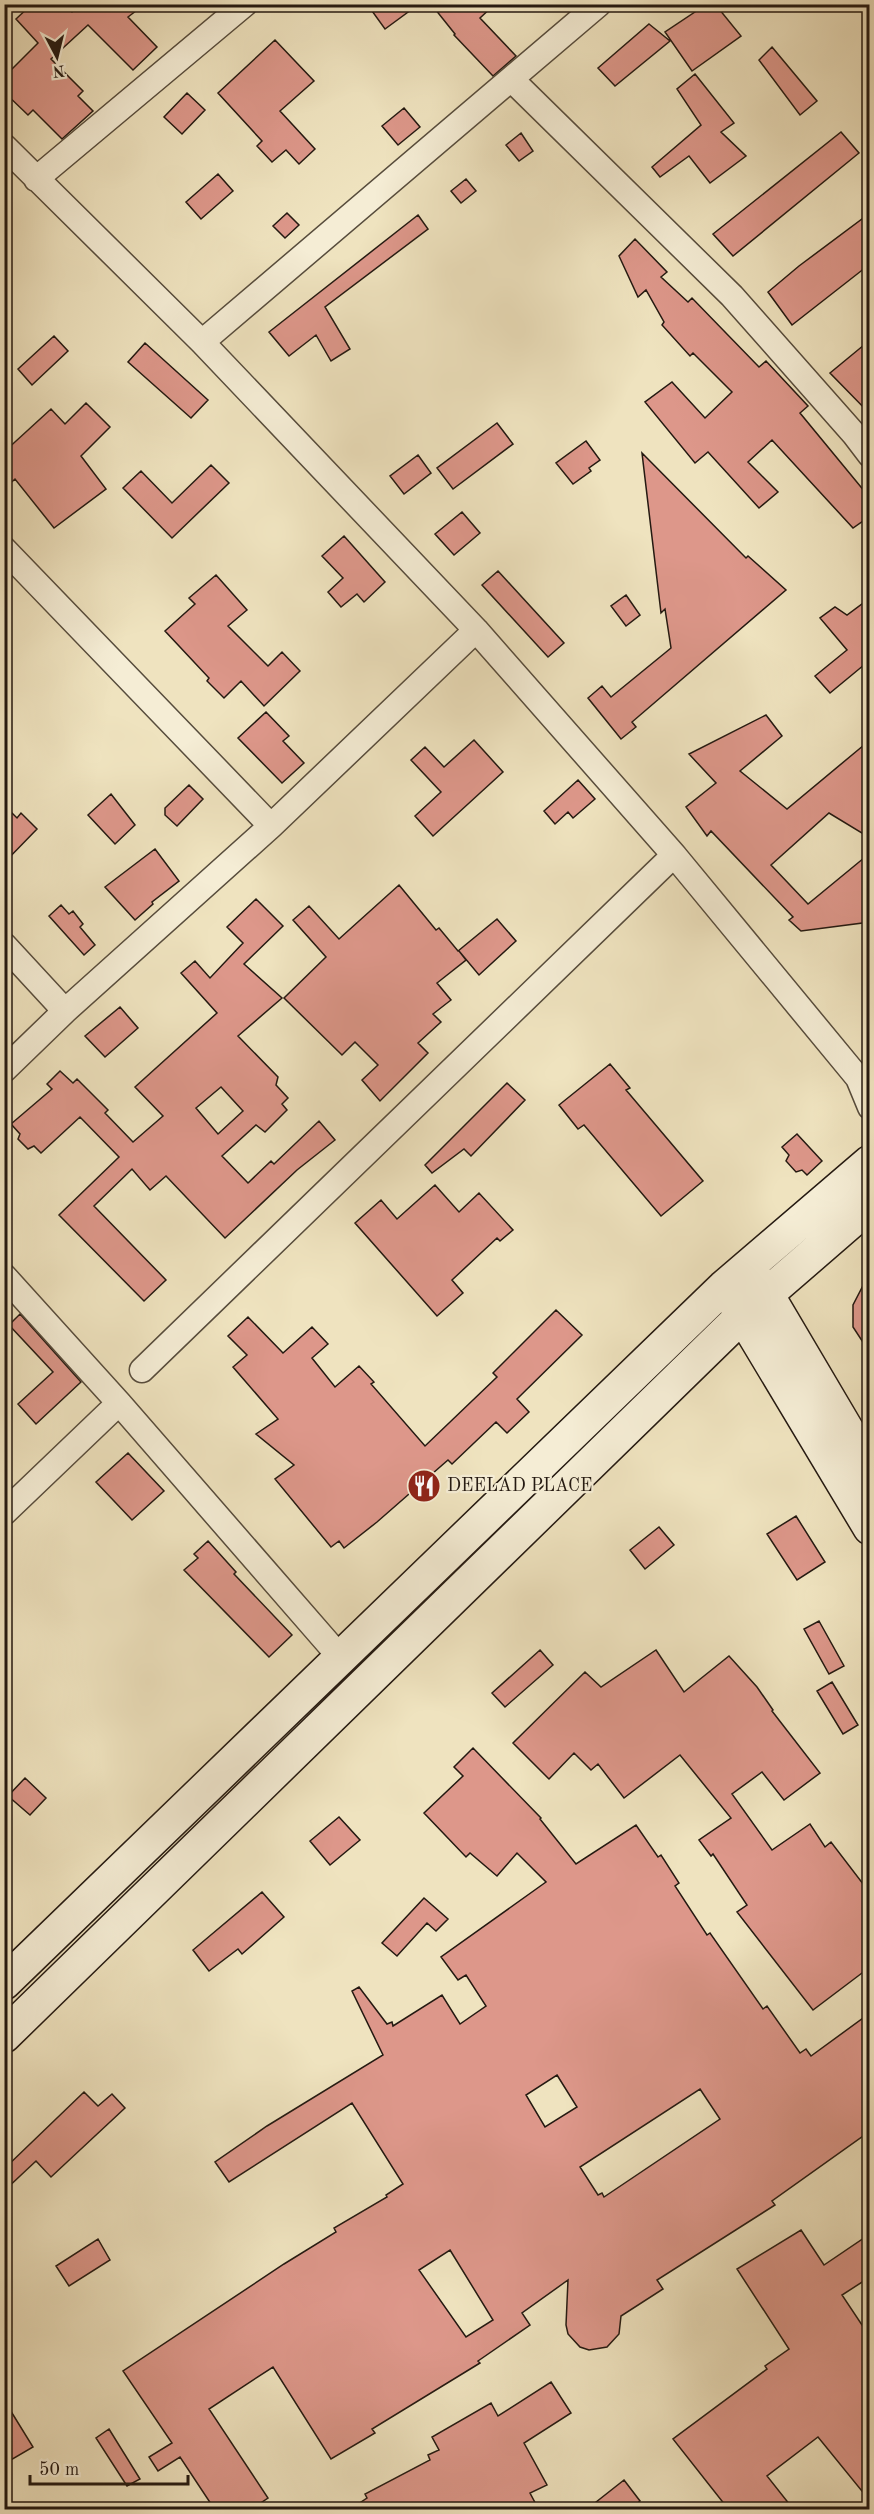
<svg xmlns="http://www.w3.org/2000/svg" width="874" height="2514" font-family="'Old Standard TT',serif">
  <style>
    .building { fill: #dd978a; stroke: #241911; stroke-width: 1.5; fill-rule: evenodd }
    .lines { fill: none; stroke-linecap: round; stroke-linejoin: round }
    .street-casing { stroke: #574c3c; stroke-width: 27 }
    .secondary-casing { stroke: #241911; stroke-width: 36 }
    .street { stroke: #f5edd5; stroke-width: 24 }
    .secondary { stroke: #f5edd5; stroke-width: 33 }
    .labels { text-anchor: middle; dominant-baseline: central; stroke-width: 4.5; stroke-linejoin: round; paint-order: stroke }
    .poi-label { font-size: 18px; fill: #241911; stroke: #f5edd5; text-anchor: start }
  </style>
  <rect width="100%" height="100%" fill="#efe3bf"/>
  <filter id="stains"><feTurbulence type="fractalNoise" baseFrequency=".00333" numOctaves="4"/><feColorMatrix values="0 0 0 0 .2 0 0 0 0 .09 0 0 0 0 .02 0 0 0 .5 -.17"/></filter>
  <radialGradient id="worn" r=".72"><stop offset=".6" stop-color="#630" stop-opacity="0"/><stop offset="1" stop-color="#630" stop-opacity=".3"/></radialGradient>
  <!-- building -->
  <path class="building" d="M32 4H65L72 12 80 4H145L128 17 157 47 133 70 88 25 51 59 83 91 78 96 93 111 62 139 33 110 28 115 4 92V77L38 43 16 19Z
    M367 4H419L385 29Z
    M431 4H495L480 18 516 56 493 76 454 35 455 34Z
    M707 4H715L741 36 692 71 665 32Z
    M649 24 670 41 615 86 598 68Z
    M275 40 314 81 280 111 315 149 299 164 286 150 272 162 257 146 262 141 218 93Z
    M772 47 817 101 800 115 759 60Z
    M695 74 734 123 721 132 746 156 710 183 689 156 660 177 652 167 701 125 677 89Z
    M187 93 205 110 182 134 164 117Z
    M404 108 420 127 398 145 382 126Z
    M841 132 859 153 733 256 713 234Z
    M521 133 533 151 519 161 506 145Z
    M218 174 233 191 201 219 186 202Z
    M466 179 476 191 461 203 451 191Z
    M287 213 299 225 285 238 273 226Z
    M870 213V264L792 325 768 292 799 266Z
    M418 215 428 229 325 307 350 349 331 361 316 335 289 356 269 332Z
    M635 239 667 272 661 277 688 302 692 298 759 367 766 361 808 406 800 413 870 498V516L853 528 772 440 748 462 778 492 759 508 708 452 695 463 645 402 672 382 705 418 732 392 693 353 690 356 662 325 664 322 646 290 638 297 619 256Z
    M54 336 68 351 32 385 18 369Z
    M870 340V414L830 373Z
    M145 343 208 400 191 418 128 362Z
    M86 403 110 427 81 456 106 489 54 528 15 479 4 489V452L51 409 65 424Z
    M497 423 513 444 453 489 437 468Z
    M586 441 600 460 589 468 591 471 573 484 556 463Z
    M642 453 746 558 748 556 786 590 632 722 636 727 621 739 588 698 602 686 611 697 671 648 665 609 661 613Z
    M418 455 431 473 404 494 390 476Z
    M211 465 229 483 172 538 123 488 141 471 172 503Z
    M462 512 480 533 454 555 435 534Z
    M344 536 385 582 364 602 357 594 341 607 328 592 343 578 322 556Z
    M498 571 564 643 548 657 482 585Z
    M216 575 247 610 228 626 268 666 282 652 300 671 264 706 241 681 224 698 207 681 209 678 165 631 195 604 189 598Z
    M626 595 640 615 626 626 611 606Z
    M870 598V660L830 693 815 676 847 650 820 618 835 607 847 615Z
    M266 712 289 736 283 741 304 763 282 783 238 738Z
    M766 715 782 736 740 771 787 809 870 740V838L829 813 771 865 808 904 870 853V922L801 931 789 920 793 917 711 831 707 836 686 807 716 783 689 754Z
    M474 740 503 772 433 836 415 816 441 792 411 760 425 747 444 767Z
    M578 780 595 799 573 818 568 812 555 824 544 811Z
    M189 785 203 799 177 826 165 815V808Z
    M111 794 135 825 115 844 88 815Z
    M4 805 17 818 21 813 37 829 4 863Z
    M155 849 179 881 152 902 153 904 135 920 105 887Z
    M399 885 436 930 439 928 458 951 497 919 516 941 479 975 459 951 466 960 437 983 451 1000 433 1014 441 1022 418 1043 428 1053 380 1101 362 1080 378 1065 355 1042 342 1055 284 998 326 957 293 920 309 906 339 939Z
    M256 899 283 926 244 964 282 998 238 1036 278 1077 276 1085 288 1098 282 1104 287 1110 265 1132 256 1125 222 1156 248 1183 271 1161 274 1164 319 1121 335 1140 297 1170 225 1238 166 1176 150 1190 132 1169 94 1206 166 1280 144 1301 59 1215 119 1157 80 1117 41 1153 34 1146 28 1149 18 1139 20 1134 11 1124 52 1089 47 1084 60 1071 73 1083 77 1079 108 1110 105 1113 133 1142 163 1116 135 1087 217 1013 181 973 195 961 210 978 243 943 227 927ZM221 1087 243 1111 218 1134 196 1108Z
    M61 905 69 914 73 911 83 924 80 927 95 945 84 955 49 916Z
    M120 1007 138 1028 105 1057 85 1036Z
    M610 1064 630 1088 626 1090 703 1181 661 1216 584 1125 578 1129 559 1105Z
    M507 1083 525 1100 471 1156 464 1149 432 1173 425 1165Z
    M797 1134 822 1161 807 1175 802 1170 796 1172 786 1161 789 1155 782 1147Z
    M435 1185 459 1212 479 1193 513 1230 500 1241 497 1238 452 1280 463 1293 437 1316 355 1223 381 1200 397 1219Z
    M870 1272V1353L853 1327V1305Z
    M556 1310 582 1335 517 1399 529 1412 507 1433 496 1422 452 1464 448 1460 377 1522 344 1548 339 1541 331 1547 275 1479 294 1465 256 1434 278 1419 233 1367 247 1355 228 1336 248 1317 283 1353 312 1327 328 1344 312 1358 335 1387 359 1366 374 1382 371 1384 425 1446 497 1377 493 1373Z
    M20 1314 81 1382 36 1424 18 1404 53 1372 9 1325Z
    M128 1453 164 1491 132 1520 96 1482Z
    M796 1516 825 1562 797 1580 767 1534Z
    M659 1527 674 1545 645 1569 630 1550Z
    M208 1541 236 1572 234 1574 292 1635 269 1657 184 1570 198 1558 194 1554Z
    M819 1621 844 1666 829 1674 804 1629Z
    M540 1650 553 1665 505 1707 492 1693Z
    M656 1650 684 1692 729 1656 757 1687 773 1710 772 1711 820 1773 784 1800 762 1772 732 1794 772 1850 810 1824 825 1847 831 1842 870 1893V1967L813 2010 737 1912 747 1905 713 1854 711 1856 699 1840 731 1818 680 1755 624 1798 598 1764 591 1770 574 1753 549 1779 513 1743 585 1672 601 1687Z
    M832 1682 858 1725 843 1734 817 1691Z
    M473 1748 541 1818 540 1819 576 1864 636 1825 658 1857 661 1855 679 1883 675 1886 707 1935 710 1933 763 2009 767 2006 800 2053 806 2049 811 2056 870 2013V2131L772 2201 775 2205 657 2280 663 2289 621 2316 619 2334 607 2347 589 2350 580 2347 568 2334 566 2325 568 2280 522 2313 530 2325 478 2361 480 2363 372 2429 375 2433 331 2459 273 2367 209 2409 268 2498 250 2510H215L180 2457 158 2471 149 2457 172 2443 123 2371 284 2264 336 2232 334 2228 387 2197 386 2195 403 2184 352 2103 229 2182 215 2162 267 2126 383 2055 352 1991 359 1987 387 2024 392 2022 393 2026 442 1995 460 2024 486 2006 466 1975 458 1980 441 1957 546 1882 517 1853 497 1876 470 1853 466 1857 424 1813 463 1776 454 1767ZM557 2075 577 2107 545 2127 526 2095ZM700 2089 720 2119 604 2197 602 2193 598 2195 580 2167ZM450 2250 493 2320 466 2337 419 2270Z
    M25 1778 46 1798 30 1815 8 1796Z
    M339 1817 360 1840 330 1865 310 1841Z
    M262 1892 284 1917 242 1954 238 1949 209 1971 193 1950Z
    M424 1898 448 1919 436 1931 427 1923 397 1956 382 1943Z
    M84 2092 98 2106 112 2094 125 2108 51 2177 36 2161 4 2191V2169Z
    M801 2230 824 2265 870 2234V2277L842 2295 870 2337V2501L818 2437 767 2476 794 2510H729L673 2439 767 2369 765 2366 789 2349 737 2269Z
    M98 2239 110 2260 69 2286 56 2266Z
    M551 2382 571 2413 524 2443 547 2485 530 2493 539 2510H349L367 2498 365 2494 430 2460 428 2455 439 2450 432 2437 491 2403 498 2416Z
    M4 2400 33 2447 4 2464Z
    M109 2429 140 2479 127 2486 96 2438Z
    M624 2480 640 2501 629 2510H586Z"/>
  <g class="lines">
    <!-- street casing -->
    <g class="street-casing">
      <path id="street" d="M511 79 732 296 854 434 870 455
        M4 146 202 342 476 630 674 855 858 1078 870 1107
        M36 179 245 4
        M202 342 599 4
        M4 549 271 826
        M4 945 65 1011
        M4 1070 65 1011 271 826 476 630
        M4 1276 119 1403 340 1657
        M142 1370 674 855
        M4 1513 119 1403"/>
    </g>
    <!-- secondary casing -->
    <g class="secondary-casing">
      <path id="secondary" d="M753 1275 766 1293 870 1469
        M732 1298 870 1528
        M4 1983 724 1287 870 1162
        M4 2036 744 1314 870 1205"/>
    </g>
    <!-- street -->
    <use href="#street" class="street"/>
    <!-- secondary -->
    <use href="#secondary" class="secondary"/>
  </g>
  <!-- icons -->
  <defs>
    <g id="restaurant-disc" transform="scale(1.725)"><circle r="9.5" fill="#8f2418" stroke="#f5edd5"/><path d="M-5-6h1v4h1v-4h1v4h1v-4h1v5L-1.5 .5V6h-2V.5L-5-1ZM5-6V6H3V1.5H1.5Q1.5-4 5-6Z" fill="#fff"/></g>
  </defs>
  <g fill-rule="evenodd">
    <use href="#restaurant-disc" x="424" y="1486"/>
  </g>
  <g class="labels">
    <!-- poi labels -->
    <g class="poi-label">
      <text x="447" y="1486">DEELAD PLACE</text>
    </g>
  </g>
  <!-- margin -->
  <rect width="874" height="2514" fill="none" stroke="#efe3bf" stroke-width="24"/>
  <rect x="6" y="6" width="862" height="2502" fill="none" stroke="#241911" stroke-width="3"/>
  <rect x="12" y="12" width="850" height="2490" fill="none" stroke="#241911" stroke-width="1.5"/>
  <!-- north arrow -->
  <g transform="translate(57 57) rotate(173)" stroke="#f5edd5" stroke-width="4.5" paint-order="stroke">
  <path d="M0-4.5L10 22L0 15L-10 22Z" fill="#241911"/>
  <text y="-9" font-size="16" font-weight="bold" text-anchor="middle" fill="#241911">N</text>
  </g>
  <!-- scale -->
  <path d="M30 2475v9h158v-9" fill="none" stroke="#241911" stroke-width="3"/>
  <text x="39" y="2475" font-size="18" fill="#241911" stroke="#f5edd5" stroke-width="4.5" paint-order="stroke">50 m</text>
  <rect width="100%" height="100%" filter="url(#stains)"/>
  <rect width="100%" height="100%" fill="url(#worn)"/>
</svg>
